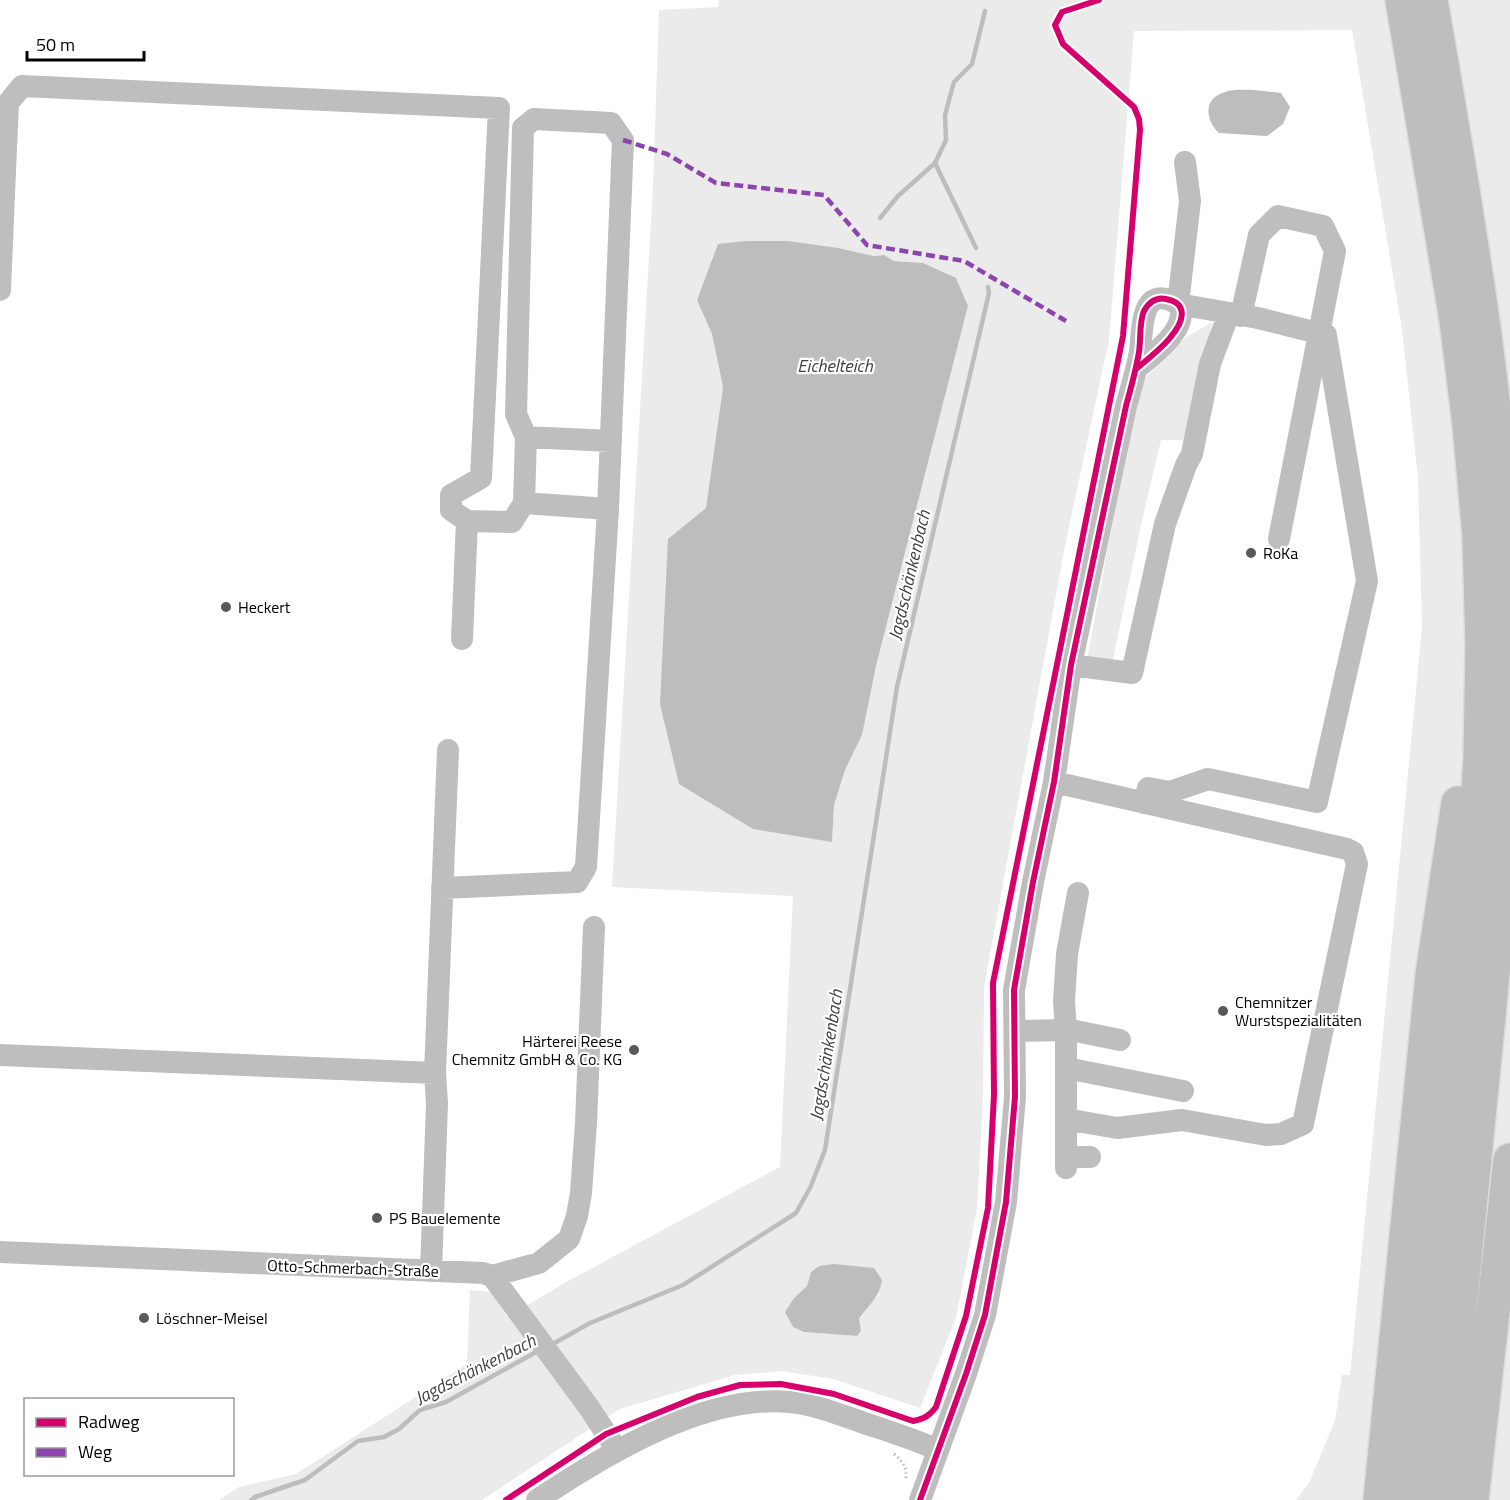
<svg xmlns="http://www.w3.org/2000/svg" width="1510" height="1500" font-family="'Titillium Web',sans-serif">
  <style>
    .green { fill: #ebebeb; fill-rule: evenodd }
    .water { fill: #bdbdbd }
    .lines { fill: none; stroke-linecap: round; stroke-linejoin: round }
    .stream { stroke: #bdbdbd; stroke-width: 4.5 }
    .highway-casing { stroke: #dbdbdb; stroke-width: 36 }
    .path { stroke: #b9b9b9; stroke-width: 3; stroke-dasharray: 1.5 3; stroke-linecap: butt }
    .minor { stroke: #bebebe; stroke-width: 22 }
    .highway { stroke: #bebebe; stroke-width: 33 }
    .quiet { stroke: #8e44ad; stroke-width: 4.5; stroke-dasharray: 9 4.5; stroke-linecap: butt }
    .cycleway-casing { stroke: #fff; stroke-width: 10 }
    .cycleway { stroke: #d6006c; stroke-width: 6 }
    .poi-dot { fill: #595959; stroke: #fff; stroke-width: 2 }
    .labels { text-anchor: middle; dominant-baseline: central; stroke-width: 4.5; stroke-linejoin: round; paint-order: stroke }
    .poi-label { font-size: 16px; fill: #000; stroke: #fff; text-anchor: start }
    .street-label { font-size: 16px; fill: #000; stroke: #fff }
    .water-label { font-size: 18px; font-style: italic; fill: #424242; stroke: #fff }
  </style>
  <rect width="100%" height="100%" fill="#fff"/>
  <!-- green -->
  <path class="green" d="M719 0H1510V1500H1296L1310 1481 1335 1420 1342 1375H1350L1422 628 1418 478 1402 330 1352 30 1134 31 1109 340 1065 546 984 987 983 1098 977 1209 956 1318 920 1408 833 1379 781 1371 735 1375 620 1409 482 1500H219L239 1487 296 1474 467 1364 470 1290 492 1292 507 1317 568 1281 780 1167 793 896 612 887 653 188 659 10 718 7ZM884 255 894 261 923 263 968 307 876 666 862 735 845 770 834 805 832 841 706 508 723 387 712 334 697 300 873 256ZM811 1272 880 1294 866 1308 859 1320 861 1331 856 1336 804 1332 794 1298 807 1286Z
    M1212 322 1190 435 1185 440H1161L1142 520 1112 664 1087 660 1129 434 1145 378 1185 338Z"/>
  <!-- water -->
  <path class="water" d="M1254 90 1281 93 1290 107 1283 124 1267 136 1219 133C1205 120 1203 98 1225 92 1234 89 1244 90 1254 90Z
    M746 241H788L838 248 873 256 884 255 894 261 923 263 956 278 968 306 876 666 862 735 845 770 834 805 832 842 753 829 679 784 660 704 668 539 706 508 723 387 712 334 697 300 718 244Z
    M834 1264 874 1268 882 1280C879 1299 869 1304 859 1319L861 1331 857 1336 804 1332 793 1327 785 1312 794 1298 807 1286 811 1272 819 1266Z"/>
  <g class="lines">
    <!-- stream -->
    <path class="stream" d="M935 163 976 248
      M880 218 898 196 935 163 946 140 945 115 954 82 972 64 985 11
      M551 1345 590 1323 683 1285 796 1213 810 1188 825 1150 897 687 989 293 988 287
      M251 1500 255 1497 305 1480 358 1441 384 1437 399 1429 420 1410 446 1402 538 1351"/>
    <!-- highway casing -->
    <g class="highway-casing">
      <path id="highway" d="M1402 0 1456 320 1469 425 1479 536 1482 645 1480 758 1473 872 1412 1500
        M1431 0C1468 217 1508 433 1510 654 1510 795 1497 937 1483 1077 1469 1218 1455 1359 1441 1500
        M1380 1500 1432 975 1458 803
        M1472 1500 1510 1160"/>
    </g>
    <!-- path -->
    <path class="path" d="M1099 0 1062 12 1055 25 1063 44 1134 107 1139 119 1140 130 1125 311
      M993 1114V983L1003 935
      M914 1421 923 1419 930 1414
      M894 1454C904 1462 907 1468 906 1481
      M506 1500 522 1489"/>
    <!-- minor -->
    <path class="minor" d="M0 194H4L8 103 22 86 499 108 481 478 451 495V510L467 521
      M0 290 4 194
      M1178 304 1190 201 1185 162
      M1241 316 1259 235 1278 216 1323 226 1335 251 1279 539
      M1136 369C1151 356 1192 327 1178 304
      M526 437 611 441
      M462 639 467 521 512 522 524 503
      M1071 665 1132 673 1165 524 1186 465 1192 454 1210 364 1229 313
      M1054 782 1347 849 1353 852 1357 864 1303 1124 1281 1134 1266 1135 1182 1120 1117 1128 1066 1119
      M442 888 577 882 586 867 608 509 623 140 611 123 534 119 523 128 516 414 526 437 524 503 608 509
      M1066 1029 1120 1040
      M1015 1031 1066 1030 1064 1001 1067 954 1078 893
      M0 1055 435 1073 448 750
      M1066 1068 1183 1091
      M1066 1157H1090
      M1066 1168V1030
      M0 1252 483 1273 492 1276 588 1406 617 1450
      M431 1271 437 1103 435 1073
      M492 1276 539 1263 569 1239 577 1216 581 1193 586 1123 594 927
      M537 1500C606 1454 704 1394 790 1402 813 1404 835 1413 856 1420 884 1430 912 1438 938 1450
      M920 1500 966 1374 985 1315 1006 1202 1015 1097 1014 990 1033 882 1054 782 1071 665 1126 406C1131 388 1137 369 1140 351 1143 328 1140 282 1178 304L1258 318 1326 335 1367 581 1317 802 1208 779 1170 792 1148 788 1144 803"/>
    <!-- highway -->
    <use href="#highway" class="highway"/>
    <!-- quiet -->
    <path class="quiet" d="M623 140 667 154 716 183 824 195 867 245 964 261 1066 321"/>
    <!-- cycleway casing -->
    <g class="cycleway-casing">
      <path id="cycleway" d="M506 1500 606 1434 697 1397 740 1385 781 1384 834 1394 913 1421C924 1419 929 1416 936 1407L966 1316 988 1208 994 1095 993 983 1123 336 1140 130 1139 119 1134 107 1063 44 1055 25 1062 12 1099 0
        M920 1500 966 1374 985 1315 1006 1202 1015 1097 1014 990 1033 882 1054 782 1071 665 1126 406C1131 388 1136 370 1139 352 1141 340 1139 322 1144 311 1149 302 1156 297 1166 299 1172 300 1179 303 1181 309 1188 329 1149 358 1136 369"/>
    </g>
    <!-- cycleway -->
    <use href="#cycleway" class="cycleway"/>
  </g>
  <!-- markers -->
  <g class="poi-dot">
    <circle cx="1251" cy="553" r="6"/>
    <circle cx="226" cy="607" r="6"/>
    <circle cx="1223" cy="1011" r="6"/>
    <circle cx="634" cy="1050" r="6"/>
    <circle cx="377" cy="1218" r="6"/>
    <circle cx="144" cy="1318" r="6"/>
  </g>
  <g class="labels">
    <!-- poi labels -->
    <g class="poi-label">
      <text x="1263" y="553">RoKa</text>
      <text x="238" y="607">Heckert</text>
      <text x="1235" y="1002">Chemnitzer<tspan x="1235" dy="18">Wurstspezialitäten</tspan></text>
      <text x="622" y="1041" text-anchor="end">Härterei Reese<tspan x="622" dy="18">Chemnitz GmbH &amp; Co. KG</tspan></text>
      <text x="389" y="1218">PS Bauelemente</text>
      <text x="156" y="1318">Löschner-Meisel</text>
    </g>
    <!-- street labels -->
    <g class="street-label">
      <text transform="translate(353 1268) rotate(2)">Otto-Schmerbach-Straße</text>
    </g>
    <!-- water labels -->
    <g class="water-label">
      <text x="835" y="365">Eichelteich</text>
      <text transform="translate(909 575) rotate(-77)">Jagdschänkenbach</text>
      <text transform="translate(826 1055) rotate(-81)">Jagdschänkenbach</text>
      <text transform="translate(475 1369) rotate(-27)">Jagdschänkenbach</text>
    </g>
  </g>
  <!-- legend -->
  <rect x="24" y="1398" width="210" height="78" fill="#ffffff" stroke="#999999" stroke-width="1.5"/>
  <rect x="36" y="1418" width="30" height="9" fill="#d6006c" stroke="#999999" stroke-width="1.5"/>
  <text x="78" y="1428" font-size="18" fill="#000000">Radweg</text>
  <rect x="36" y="1448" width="30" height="9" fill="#8e44ad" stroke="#999999" stroke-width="1.5"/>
  <text x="78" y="1458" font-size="18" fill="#000000">Weg</text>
  <!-- scale -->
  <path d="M27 51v9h117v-9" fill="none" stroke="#000000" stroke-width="3"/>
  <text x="36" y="51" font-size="18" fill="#000000" stroke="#ffffff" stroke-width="4.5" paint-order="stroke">50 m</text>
</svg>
